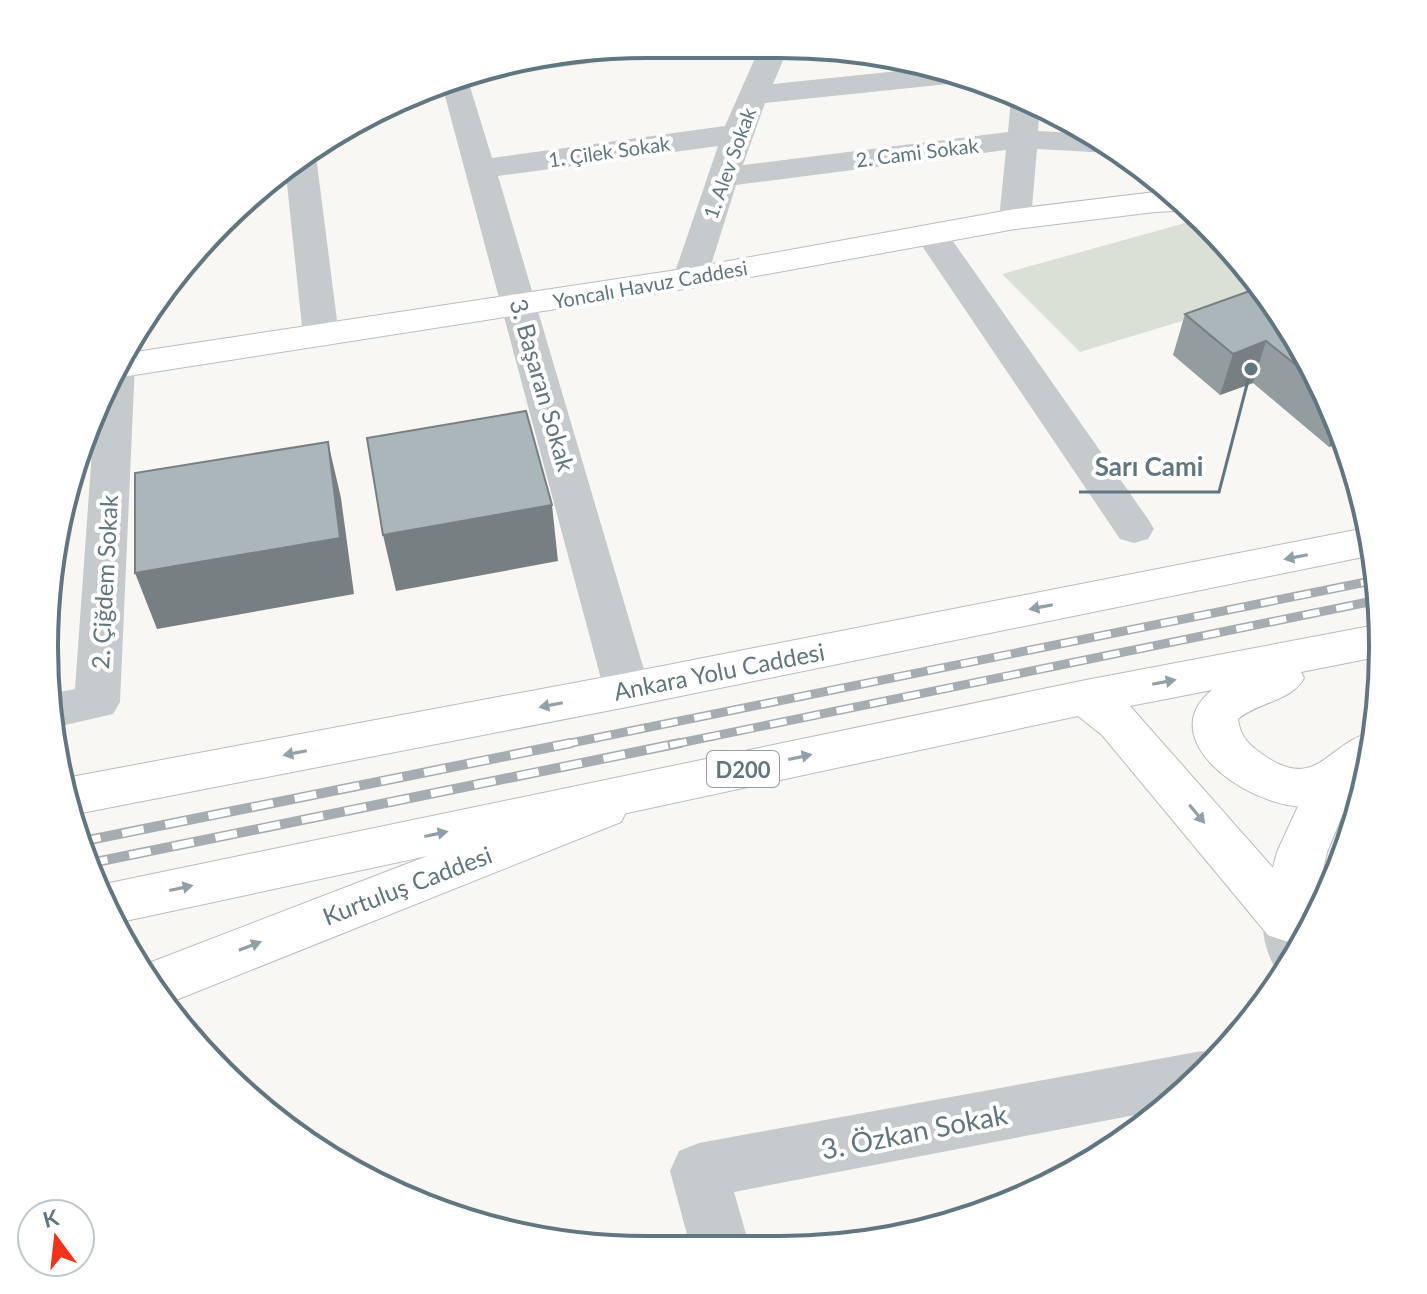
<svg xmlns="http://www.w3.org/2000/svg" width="1427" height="1294" font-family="Lato,sans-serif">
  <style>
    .green { fill: #dae0d5 }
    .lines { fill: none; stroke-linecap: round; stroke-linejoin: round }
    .major-casing { stroke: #b8bdc0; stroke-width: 2 }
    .highway-casing { stroke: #b7bcbe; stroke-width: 2 }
    .minor { fill: #c5cacd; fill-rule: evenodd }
    .major { fill: #fff; fill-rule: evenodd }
    .highway { fill: #fff; fill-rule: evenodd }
    .rail-far1-casing { stroke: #a5adb2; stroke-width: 9 }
    .rail-casing { stroke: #a5adb2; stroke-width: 10 }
    .rail-far1 { stroke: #fff; stroke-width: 6; stroke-dasharray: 17; stroke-linecap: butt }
    .rail { stroke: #fff; stroke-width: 7; stroke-dasharray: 22; stroke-linecap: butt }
    .wall { fill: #939da0 }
    .shaded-wall { fill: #787f82 }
    .building { fill: #abb6ba; stroke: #787f82; stroke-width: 2 }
    .oneway { fill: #90a0a8 }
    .labels { text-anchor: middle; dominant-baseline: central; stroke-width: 8; stroke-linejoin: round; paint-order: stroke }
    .far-street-label { font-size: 20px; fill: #607782; stroke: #fff }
    .shield { fill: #fff; stroke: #90a0a8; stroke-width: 2 }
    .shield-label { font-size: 22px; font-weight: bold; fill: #607782 }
    .street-label { font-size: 24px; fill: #607782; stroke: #fff }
    .near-street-label { font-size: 28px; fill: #607782; stroke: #fff }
    .rim { fill: none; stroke: #607782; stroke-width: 4 }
    .leader { fill: none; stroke: #607782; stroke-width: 3 }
    .callout-dot { fill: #607782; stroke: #fff; stroke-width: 3 }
    .callout-label { font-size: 26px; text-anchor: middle; font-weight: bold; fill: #607782; stroke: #fff; stroke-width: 8; stroke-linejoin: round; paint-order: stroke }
  </style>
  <rect width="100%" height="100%" fill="#f8f7f4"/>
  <!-- green -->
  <path class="green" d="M1203 218 1268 295 1080 352 1002 274Z"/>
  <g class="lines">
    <!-- major casing -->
    <g class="major-casing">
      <path id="major" d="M1155 192 1173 193 1194 210 1155 212 1015 229 690 288 115 378 108 377 122 354 690 268 1015 209Z
        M1334 759 1351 765 1358 778 1327 852 1312 919 1304 935 1286 941 1268 935 1260 919 1277 852 1317 765Z
        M604 788 621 794 628 808 621 822 171 1002 163 1004 141 966Z"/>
    </g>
    <!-- highway casing -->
    <g class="highway-casing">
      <path id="highway" d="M1371 527 1373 555 627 707 71 815 60 779 627 673Z
        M1381 624 1382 656 1301 672 1304 678C1292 701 1258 702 1238 719 1240 736 1249 745 1262 754 1319 795 1328 739 1375 732L1366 781C1352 793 1335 802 1317 806 1262 816 1147 743 1212 690L1130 706 1304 903 1312 919 1304 935 1286 941 1268 935 1102 735 1078 716 116 923 95 886 1086 680Z"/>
    </g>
    <!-- minor -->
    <path class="minor" d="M647 44 675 45 671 51 661 54 499 75 487 70 529 56Z
      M759 49 787 51 773 84 937 67 970 78 958 83 765 103 743 165 1008 132 1011 98 1015 92 1040 106 1038 131 1093 134 1121 151 1111 153 1037 149 1031 219 1027 226 1015 229 1003 226 999 219 1006 150 736 185 707 278 702 285 690 288 678 285 673 278 718 146 498 176 650 690 643 702 627 707 611 702 604 690 442 85 467 77 492 158 725 126Z
      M311 149 316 156 339 336 334 344 321 347 308 344 303 336 285 165Z
      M931 224 943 227 1148 519 1154 529 1148 539 1134 543 1120 539 914 234 919 227Z
      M123 353 130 355 135 363 120 702 113 714 52 728 49 694 75 689 95 409 106 380Z
      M1286 897 1304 903 1313 923 1285 976 1277 973C1266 951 1257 926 1268 903Z
      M1202 1051 1219 1058 1207 1073 1161 1110 734 1192 748 1241 689 1242 670 1171 679 1151 699 1143Z"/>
    <!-- major -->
    <use href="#major" class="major"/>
    <!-- highway -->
    <use href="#highway" class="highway"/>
    <!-- rail-far1 casing -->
    <g class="rail-far1-casing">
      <path id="rail-far1" d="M561 745 1376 580
        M670 745 1378 600"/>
    </g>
    <!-- rail casing -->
    <g class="rail-casing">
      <path id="rail" d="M79 842 571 743
        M86 864 680 743"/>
    </g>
    <!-- rail-far1 -->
    <use href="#rail-far1" class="rail-far1"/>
    <!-- rail -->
    <use href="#rail" class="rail"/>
  </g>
  <!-- wall -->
  <path class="wall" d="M1282 312 1337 417 1345 441 1329 447 1253 383 1220 395 1173 355 1185 314Z"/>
  <!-- shaded-wall -->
  <path class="shaded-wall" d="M1266 341 1253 383 1220 395 1233 354Z
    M1339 422 1345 441 1329 447Z
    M328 442 341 498 354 594 157 629 135 573Z
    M552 505 558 561 396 591 383 535Z"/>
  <!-- building -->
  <path class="building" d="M1261 287 1282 312 1320 384 1266 341 1233 354 1185 314Z
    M526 411 552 505 383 535 367 438Z
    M328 442 340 538 135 573V473Z"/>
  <!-- one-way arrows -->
  <defs><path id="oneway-solid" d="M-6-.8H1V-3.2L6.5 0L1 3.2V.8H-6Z" transform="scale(2)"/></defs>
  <g class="oneway">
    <use href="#oneway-solid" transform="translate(1296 557) rotate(169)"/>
    <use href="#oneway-solid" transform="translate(1041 607) rotate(169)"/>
    <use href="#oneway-solid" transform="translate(1164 682) rotate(-11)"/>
    <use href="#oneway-solid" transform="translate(551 705) rotate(169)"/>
    <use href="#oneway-solid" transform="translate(295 753) rotate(169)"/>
    <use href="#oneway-solid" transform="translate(800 757) rotate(-12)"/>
    <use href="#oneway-solid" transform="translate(1197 814) rotate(50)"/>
    <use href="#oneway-solid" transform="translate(436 834) rotate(-12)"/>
    <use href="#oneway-solid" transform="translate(181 888) rotate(-12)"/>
    <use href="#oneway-solid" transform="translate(250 946) rotate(-21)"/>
  </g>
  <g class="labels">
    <!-- far-street labels -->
    <g class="far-street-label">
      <text transform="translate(609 151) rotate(-8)">1. Çilek Sokak</text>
      <text transform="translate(917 152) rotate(-7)">2. Cami Sokak</text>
      <text transform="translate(729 163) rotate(-70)">1. Alev Sokak</text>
      <text transform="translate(650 284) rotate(-10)">Yoncalı Havuz Caddesi</text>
    </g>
    <!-- shield labels -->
    <rect class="shield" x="707" y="751" width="72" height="36" rx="6"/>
    <g class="shield-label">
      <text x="743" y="769">D200</text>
    </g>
    <!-- street labels -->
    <g class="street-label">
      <text transform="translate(543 385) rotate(74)">3. Başaran Sokak</text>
      <text transform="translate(104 582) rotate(-87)">2. Çiğdem Sokak</text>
      <text transform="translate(719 671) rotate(-11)">Ankara Yolu Caddesi</text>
      <text transform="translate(407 885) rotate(-21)">Kurtuluş Caddesi</text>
    </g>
    <!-- near-street labels -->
    <g class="near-street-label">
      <text transform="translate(914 1131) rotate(-11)">3. Özkan Sokak</text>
    </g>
  </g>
  <!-- crop -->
  <path d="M0 0H1427V1294H0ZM647 58H780A589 589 0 0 1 1369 647V647A589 589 0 0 1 780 1236H647A589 589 0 0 1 58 647V647A589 589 0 0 1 647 58Z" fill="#fff" fill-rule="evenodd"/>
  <path class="rim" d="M647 58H780A589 589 0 0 1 1369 647V647A589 589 0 0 1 780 1236H647A589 589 0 0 1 58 647V647A589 589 0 0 1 647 58Z"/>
  <!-- callouts -->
  <path class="leader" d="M1251 369L1219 492H1079"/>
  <circle class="callout-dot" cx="1251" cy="369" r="8"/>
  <g class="callout-label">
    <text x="1149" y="476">Sarı Cami</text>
  </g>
  <!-- north arrow -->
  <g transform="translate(56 1238) rotate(345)"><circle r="38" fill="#ffffff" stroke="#bfc9cd" stroke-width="2"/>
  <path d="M0-6L14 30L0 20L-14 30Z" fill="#f43218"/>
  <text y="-12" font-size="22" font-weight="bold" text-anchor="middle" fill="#607782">K</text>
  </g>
</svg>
